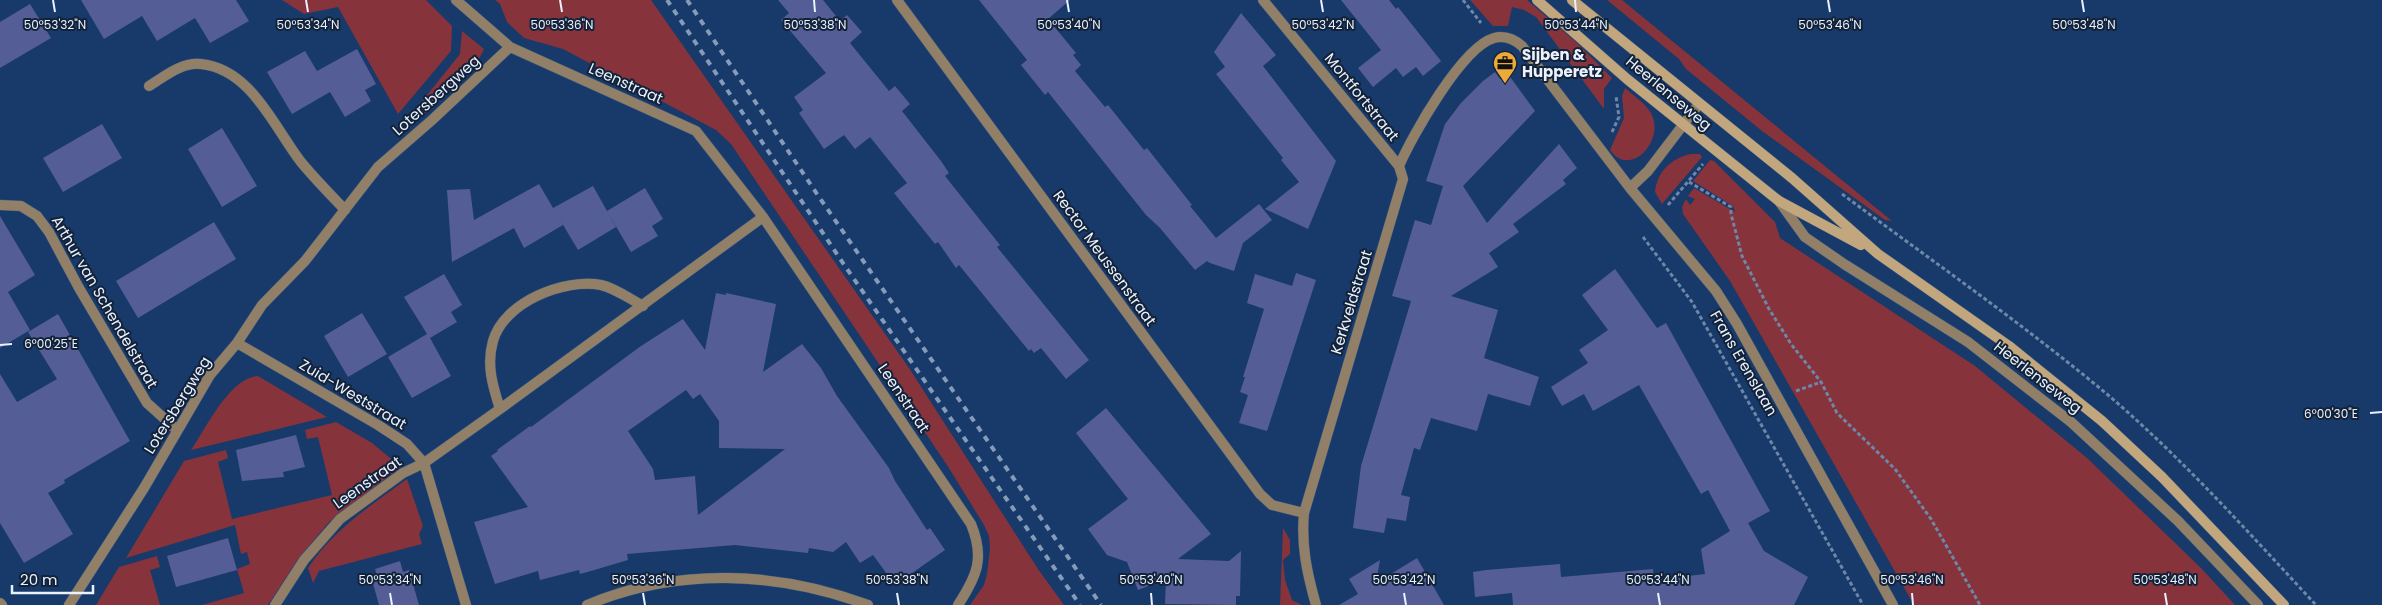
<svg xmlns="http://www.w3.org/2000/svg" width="2382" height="605" font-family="Poppins,sans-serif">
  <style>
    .green { fill: #86333c }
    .building { fill: #555d96; fill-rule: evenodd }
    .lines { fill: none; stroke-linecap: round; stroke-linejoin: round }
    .lane-casing { stroke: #34547f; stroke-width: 11 }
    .street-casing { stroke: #34547f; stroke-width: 11 }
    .secondary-casing { stroke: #34547f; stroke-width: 11 }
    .path { stroke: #6e87a8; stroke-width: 3; stroke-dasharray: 4 2.5; stroke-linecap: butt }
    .lane { stroke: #918067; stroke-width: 10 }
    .street { stroke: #918067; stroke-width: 10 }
    .secondary { stroke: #c2a67e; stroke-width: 10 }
    .rail { stroke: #859bb8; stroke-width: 4; stroke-dasharray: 6 6; stroke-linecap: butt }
    .ticks { fill: none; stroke: #e9f2fe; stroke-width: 2 }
    .labels { text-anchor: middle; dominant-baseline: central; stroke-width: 4; stroke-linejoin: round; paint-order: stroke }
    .poi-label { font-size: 15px; font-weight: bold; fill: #e9f2fe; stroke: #132238; text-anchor: start }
    .street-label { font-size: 15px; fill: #e9f2fe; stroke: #132238 }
    .ticks-label { font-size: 12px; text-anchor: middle; fill: #e9f2fe; stroke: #132238; stroke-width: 4; stroke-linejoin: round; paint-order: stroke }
  </style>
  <rect width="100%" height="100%" fill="#173a6a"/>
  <!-- green -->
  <path class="green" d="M282 0H426L452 26 451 51 398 114 338 7 304 14Z
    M495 0H651L909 368 1038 569 1064 605H970L984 585 987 574 990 549 989 536 984 525 947 465 731 144 716 130 563 49 524 38 507 22 500 4Z
    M1470 0H1527L1577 43 1612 78 1604 89V109L1536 17 1524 10 1512 7 1508 26H1493Z
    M1607 0H1622L1892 221 1885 220 1762 131 1686 69 1679 59Z
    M462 31 484 49 475 67 412 125 407 120 460 54Z
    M1625 88C1634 96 1645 103 1651 113 1666 140 1630 179 1610 150L1624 118 1622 96Z
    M1691 154H1700L1702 157 1662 204 1655 192C1657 171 1672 158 1691 154Z
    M1710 160 1714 161 1775 222 1780 238 1975 366 2087 458 2201 568 2235 605H1914L1730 281 1683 214 1682 207 1686 199 1690 205 1695 199 1688 196 1694 188 1735 212 1733 206 1693 181Z
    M258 376 327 417 191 450C206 428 230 377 258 376Z
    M336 422 372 443 401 467 329 522 298 559 268 605H202L244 593 237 569 250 564 247 552 241 554 235 525 126 558 184 461 226 450 228 458 218 462 232 519 332 495 318 437 307 439 305 430Z
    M407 479 423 526 419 534 422 544 319 571 313 583 308 568C333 530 370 506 407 479Z
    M1283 528 1290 540V554L1283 560 1285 580 1292 600 1302 605H1280Z
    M157 556 160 567 150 570 160 605H96L119 567Z"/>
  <!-- building -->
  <path class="building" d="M81 0H236L249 21 210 43 195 18 157 41 142 16 104 39Z
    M778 0H823L840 21 847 15 862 32 850 43 889 91 895 86 910 104 902 111 941 161 949 173 945 176 1000 245 997 247 1089 360 1066 379 1041 348 1034 353 1031 349 1029 351 959 265 956 268 938 242 935 244 894 193 907 183 870 137 855 149 844 135 824 149 799 113 803 110 794 97 826 73 781 20 789 13Z
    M979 0H1070L1048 19 1076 53 1073 55 1081 65 1075 71 1105 107 1108 105 1144 150 1147 148 1192 205 1190 206 1216 238 1259 204 1272 220 1243 243 1234 271 1210 263 1207 261 1195 270 1160 228 1146 215 1048 92 1045 95 1021 65 1027 60Z
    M1341 0H1389L1396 9 1398 7 1441 61 1423 76 1416 67 1403 77 1396 68 1373 87 1358 68 1381 50Z
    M30 4 51 38 0 68V22Z
    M1241 13 1276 55 1263 66 1336 161 1308 229 1265 209 1299 182 1281 160 1283 158 1216 74 1225 67 1214 52Z
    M357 49 376 84 365 90 371 101 345 117 330 92 292 114 267 72 305 51 317 71Z
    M1495 72 1500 79 1508 74 1535 111 1463 186 1487 223 1559 144 1577 168 1563 180 1566 184 1513 224 1519 232 1489 253 1498 267 1451 296 1498 310 1484 358 1539 377 1530 406 1488 394 1477 431 1431 418 1420 450 1414 448 1401 495 1410 497 1406 521 1387 518 1384 533 1353 528 1361 466 1411 301 1392 296 1415 220 1431 225 1443 186 1426 181 1445 124 1461 103 1483 81Z
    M102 124 122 158 63 192 43 158Z
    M222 128 257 186 222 207 188 149Z
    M539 184 563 225 524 248 514 228 452 262 447 190 470 189 474 220Z
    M593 186 616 227 578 250 553 208Z
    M645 188 663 219 652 226 658 236 631 252 607 211Z
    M0 216 35 275 8 292 30 330 0 348Z
    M214 222 236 259 138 318 116 281Z
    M1615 269 1657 328 1666 323 1770 511 1748 523 1764 551 1808 577 1794 605H1513L1512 593 1475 597 1473 572 1486 570 1560 564 1561 577 1653 569 1654 580 1705 574 1701 549 1730 531 1708 490 1701 494 1639 385 1593 411 1584 394 1562 406 1551 387 1588 363 1579 350 1608 330 1582 295Z
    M1296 273 1316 280 1267 431 1239 423 1248 395 1240 392 1245 377H1243L1264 309 1247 303 1255 274 1292 286Z
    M444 274 462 305 451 312 457 322 430 338 451 376 412 398 388 357 427 334 404 297Z
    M716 293 726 295V293L776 304 763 372 802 344 821 368 837 396 889 468 895 481 927 530 930 528 945 550 895 585 873 555 860 563 846 542 833 552 809 548 808 553 735 545 627 554 628 560 591 571 580 574 579 570 540 580 538 571 495 584 474 522 528 507 491 456 498 451 497 450 530 426 531 427 641 346 683 319 705 350ZM686 390 693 399 700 394 719 421V448L785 449 698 515 695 476 655 480 653 469 628 431Z
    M362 313 387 354 348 377 324 336Z
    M58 314 130 441 64 480 65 483 48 493 73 534 24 563 0 523V374L17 402 57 379 28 332Z
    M1106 408 1211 534 1178 559 1229 561 1241 551 1240 596H1236V605L1165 604 1166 579 1138 590 1127 562 1107 555 1088 529 1128 499 1076 433Z
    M296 435 305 467 283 472 284 477 242 481 236 450Z
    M228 538 237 570 176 587 167 556Z
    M1417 558 1444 605H1339L1358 594 1349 579 1380 560 1376 583Z
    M400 561 403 572 409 570 419 605H379L372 580 378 579 375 569Z"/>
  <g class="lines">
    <!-- lane casing -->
    <g class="lane-casing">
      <path id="lane" d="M1779 201 1805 237 1844 264 1968 342 2071 422 2178 521 2258 605"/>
    </g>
    <!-- street casing -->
    <g class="street-casing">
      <path id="street" d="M456 0 510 47 696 131 763 217
        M897 0 1260 494 1272 505 1304 513
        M1263 0 1399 166 1403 179 1304 513C1301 546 1307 573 1316 605
        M149 86C164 77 181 62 201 64 251 69 274 127 301 162 315 179 330 194 345 210
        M1699 104 1648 171 1630 188 1716 291 1737 324 1893 605
        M1399 166C1412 136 1462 47 1494 38 1505 35 1514 39 1522 46L1630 188
        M0 205 21 206 37 216 49 232 79 288 147 403 177 430
        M237 343 378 425 407 444 424 463 466 605
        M500 409C493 387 486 365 493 341 504 302 564 278 601 285 615 288 630 299 643 306
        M0 603 2 605
        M69 605 144 488 210 375 237 343 262 305 305 261 378 167 432 120 510 47
        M275 605 304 560 340 519 403 473 424 463 500 409 763 217 971 524C985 558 977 576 958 605
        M587 605C677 567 777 571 868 605"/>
    </g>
    <!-- secondary casing -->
    <g class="secondary-casing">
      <path id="secondary" d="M1537 0 1627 79 1779 201 1861 245
        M1572 0 1792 178 1878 254 2009 346 2102 421 2162 477 2284 605"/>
    </g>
    <!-- path -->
    <path class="path" d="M1463 0 1481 23
      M1612 132 1619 117 1616 96
      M1689 182 1731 207V214L1742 256 1769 309 1791 344 1821 382 1837 413 1895 469 1931 519 1980 605
      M1842 194C1931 260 2023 324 2108 395 2183 459 2249 533 2316 605
      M1668 205 1703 164
      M1643 237 1692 302 1863 605
      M1796 391 1821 382"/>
    <!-- lane -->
    <use href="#lane" class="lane"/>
    <!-- street -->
    <use href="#street" class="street"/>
    <!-- secondary -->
    <use href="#secondary" class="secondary"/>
    <!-- rail -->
    <path class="rail" d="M667 0 845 266 1080 605
      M687 0 817 194 1101 605"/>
  </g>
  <!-- ticks -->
  <path class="ticks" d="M53 0 55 12M306 0 308 12M560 0 562 12M814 0 815 12M1067 0 1069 12M1321 0 1323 12M1575 0 1576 12M1828 0 1830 12M2082 0 2084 12M0 345 12 344M2370 413 2382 412M390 593 392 605M643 593 645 605M897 593 899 605M1151 593 1152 605M1404 593 1406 605M1658 593 1660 605M1912 593 1913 605M2165 593 2167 605"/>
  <!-- icons -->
  <defs>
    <g id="office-pin" transform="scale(1.25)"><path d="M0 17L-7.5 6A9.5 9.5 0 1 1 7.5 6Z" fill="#ebaa39" stroke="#132238"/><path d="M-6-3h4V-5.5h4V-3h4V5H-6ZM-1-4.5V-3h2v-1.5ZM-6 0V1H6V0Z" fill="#111"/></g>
  </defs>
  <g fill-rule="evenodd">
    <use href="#office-pin" x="1505" y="63"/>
  </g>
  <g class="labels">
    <!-- poi labels -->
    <g class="poi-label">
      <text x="1522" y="54">Sijben &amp;<tspan x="1522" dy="17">Hupperetz</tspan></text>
    </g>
    <!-- street labels -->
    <g class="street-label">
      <text transform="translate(626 83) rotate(24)">Leenstraat</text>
      <text transform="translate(1669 93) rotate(40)">Heerlenseweg</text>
      <text transform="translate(436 95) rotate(-42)">Lotersbergweg</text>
      <text transform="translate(1362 97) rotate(51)">Montfortstraat</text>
      <text transform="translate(1105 258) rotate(54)">Rector Meussenstraat</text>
      <text transform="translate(105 302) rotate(60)">Arthur van Schendelstraat</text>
      <text transform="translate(1351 302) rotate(-73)">Kerkveldstraat</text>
      <text transform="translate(1744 363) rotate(60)">Frans Erenslaan</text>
      <text transform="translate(2038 377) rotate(38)">Heerlenseweg</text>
      <text transform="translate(353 394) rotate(31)">Zuid-Weststraat</text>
      <text transform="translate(904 398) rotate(56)">Leenstraat</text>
      <text transform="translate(177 405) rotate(-58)">Lotersbergweg</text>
      <text transform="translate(367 482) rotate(-35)">Leenstraat</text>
    </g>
  </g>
  <g class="ticks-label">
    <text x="55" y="29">50°53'32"N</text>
    <text x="308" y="29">50°53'34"N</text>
    <text x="562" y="29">50°53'36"N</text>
    <text x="815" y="29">50°53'38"N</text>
    <text x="1069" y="29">50°53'40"N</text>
    <text x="1323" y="29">50°53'42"N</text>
    <text x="1576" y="29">50°53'44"N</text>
    <text x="1830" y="29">50°53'46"N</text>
    <text x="2084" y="29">50°53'48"N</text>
    <text x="51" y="348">6°00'25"E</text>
    <text x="2331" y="418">6°00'30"E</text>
    <text x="390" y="584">50°53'34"N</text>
    <text x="643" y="584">50°53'36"N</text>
    <text x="897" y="584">50°53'38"N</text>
    <text x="1151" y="584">50°53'40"N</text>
    <text x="1404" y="584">50°53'42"N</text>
    <text x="1658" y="584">50°53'44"N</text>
    <text x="1912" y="584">50°53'46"N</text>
    <text x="2165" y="584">50°53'48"N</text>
  </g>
  <!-- scale -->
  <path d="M12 585v8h81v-8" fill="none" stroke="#e9f2fe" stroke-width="2.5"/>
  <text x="20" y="585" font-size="15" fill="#e9f2fe" stroke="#132238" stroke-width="4" paint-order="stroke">20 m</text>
</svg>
